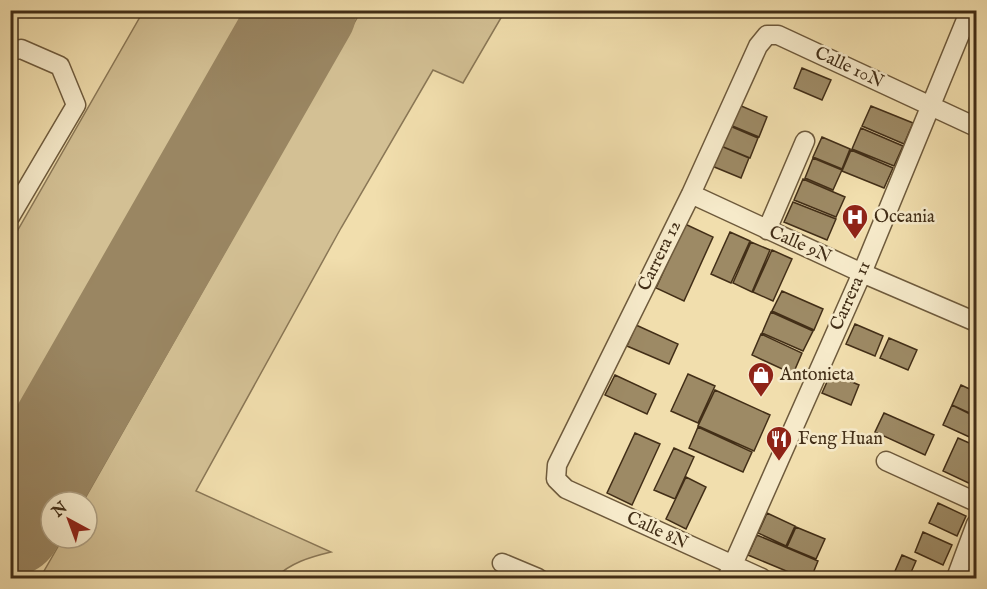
<svg xmlns="http://www.w3.org/2000/svg" width="987" height="589" font-family="'IM FELL English',serif">
  <style>
    .green { fill: #d3c094; stroke: #8a7756; stroke-width: 1.5 }
    .lines { fill: none; stroke-linecap: round; stroke-linejoin: round }
    .runway { stroke: #9a8662; stroke-width: 105 }
    .building { fill: #9d8a65; stroke: #422e17; stroke-width: 1.5 }
    .minor-casing { stroke: #6e5a3c; stroke-width: 21 }
    .minor { stroke: #f6eaca; stroke-width: 18 }
    .labels { text-anchor: middle; dominant-baseline: central; stroke-width: 5; stroke-linejoin: round; paint-order: stroke }
    .street-label { font-size: 18px; fill: #422e17; stroke: #f6eaca }
    .poi-label { font-size: 18px; fill: #422e17; stroke: #f6eaca; text-anchor: start }
  </style>
  <rect width="100%" height="100%" fill="#f1dead"/>
  <filter id="stains"><feTurbulence type="fractalNoise" baseFrequency=".00333" numOctaves="4"/><feColorMatrix values="0 0 0 0 .2 0 0 0 0 .09 0 0 0 0 .02 0 0 0 .5 -.17"/></filter>
  <radialGradient id="worn" r=".72"><stop offset=".6" stop-color="#630" stop-opacity="0"/><stop offset="1" stop-color="#630" stop-opacity=".3"/></radialGradient>
  <!-- green -->
  <path class="green" d="M144 10 261 11 11 450V242Z
    M361 11H505L463 83 433 70 341 228 196 491 331 552C310 557 290 563 275 578H40L63 538H87V502H83Z"/>
  <g class="lines">
    <!-- runway -->
    <path class="runway" d="M10 524 304 10"/>
  </g>
  <!-- building -->
  <path class="building" d="M802 68 831 80 822 100 794 88Z
    M739 105 767 117 759 137 730 125Z
    M871 106 913 123 904 144 862 126Z
    M730 126 758 138 750 158 721 146Z
    M861 128 903 146 894 166 852 149Z
    M822 137 850 149 842 169 813 157Z
    M721 146 749 158 741 178 712 166Z
    M851 150 893 168 884 188 842 171Z
    M813 158 842 170 833 190 805 178Z
    M803 179 845 197 836 217 794 200Z
    M793 202 836 219 827 240 784 222Z
    M685 224 713 237 684 301 656 288Z
    M730 232 750 241 731 283 711 274Z
    M751 242 770 250 752 292 733 283Z
    M772 250 792 259 773 301 753 292Z
    M782 291 823 309 814 330 772 311Z
    M771 312 813 331 803 351 762 333Z
    M855 324 883 336 875 356 846 344Z
    M636 325 678 344 669 364 627 346Z
    M761 334 802 353 793 374 752 355Z
    M889 338 917 350 908 370 880 358Z
    M831 373 859 385 851 405 822 393Z
    M688 374 715 386 698 423 671 411Z
    M615 375 656 394 647 414 605 395Z
    M961 385 976 392V416L952 405Z
    M715 390 770 415 754 451 698 426Z
    M952 405 976 417V440L943 425Z
    M884 413 934 435 925 455 875 432Z
    M698 427 752 452 743 472 689 448Z
    M635 433 660 444 632 505 607 493Z
    M958 438 976 446 975 486 943 471Z
    M674 448 694 457 675 499 654 490Z
    M686 477 706 487 686 529 666 519Z
    M938 503 966 516 957 536 929 523Z
    M767 513 795 526 786 546 758 533Z
    M796 527 825 539 816 559 787 547Z
    M923 532 952 545 943 565 915 552Z
    M757 535 818 561 811 578H803L748 555Z
    M902 555 916 561 909 577 912 578H892Z"/>
  <g class="lines">
    <!-- minor casing -->
    <g class="minor-casing">
      <path id="minor" d="M10 51 21 49 60 66 76 105 10 217
        M691 194 862 273 976 322
        M767 230 805 141
        M886 461 976 502
        M502 563 538 578
        M727 578 862 273 970 10
        M762 578 566 489 556 479 557 465 691 194 758 46 767 35H778L976 127
        M956 578 976 524"/>
    </g>
    <!-- minor -->
    <use href="#minor" class="minor"/>
  </g>
  <!-- icons -->
  <defs>
    <g id="hospital-pin" transform="scale(1.35)"><path d="M0 17L-7.5 6A9.5 9.5 0 1 1 7.5 6Z" fill="#8f2418" stroke="#f6eaca"/><path d="M-5-5h3v3.5h4V-5h3V5h-3V1.5h-4V5h-3Z" fill="#fff"/></g>
    <g id="shop-pin" transform="scale(1.35)"><path d="M0 17L-7.5 6A9.5 9.5 0 1 1 7.5 6Z" fill="#8f2418" stroke="#f6eaca"/><path d="M-5-2.5h2.3a2.7 3.5 0 0 1 5.4 0H5L5.5 6h-11ZM-1.5-2.5h3a1.5 2.3 0 0 0-3 0Z" fill="#fff"/></g>
    <g id="restaurant-pin" transform="scale(1.35)"><path d="M0 17L-7.5 6A9.5 9.5 0 1 1 7.5 6Z" fill="#8f2418" stroke="#f6eaca"/><path d="M-5-6h1v4h1v-4h1v4h1v-4h1v5L-1.5 .5V6h-2V.5L-5-1ZM5-6V6H3V1.5H1.5Q1.5-4 5-6Z" fill="#fff"/></g>
  </defs>
  <g fill-rule="evenodd">
    <use href="#hospital-pin" x="855" y="217"/>
    <use href="#shop-pin" x="761" y="375"/>
    <use href="#restaurant-pin" x="779" y="439"/>
  </g>
  <g class="labels">
    <!-- street labels -->
    <g class="street-label">
      <text transform="translate(849 68) rotate(25)">Calle 10N</text>
      <text transform="translate(800 245) rotate(24)">Calle 9N</text>
      <text transform="translate(660 256) rotate(-64)">Carrera 12</text>
      <text transform="translate(851 296) rotate(-66)">Carrera 11</text>
      <text transform="translate(657 531) rotate(25)">Calle 8N</text>
    </g>
    <!-- poi labels -->
    <g class="poi-label">
      <text x="874" y="217">Oceania</text>
      <text x="780" y="375">Antonieta</text>
      <text x="798" y="439">Feng Huan</text>
    </g>
  </g>
  <!-- margin -->
  <rect width="987" height="589" fill="none" stroke="#f1dead" stroke-width="36"/>
  <rect x="12" y="12" width="963" height="565" fill="none" stroke="#422e17" stroke-width="3"/>
  <rect x="18" y="18" width="951" height="553" fill="none" stroke="#422e17" stroke-width="1.5"/>
  <!-- north arrow -->
  <g transform="translate(69 520) rotate(319)"><circle r="28" fill="#f6eaca" stroke="#ae9f82" stroke-width="1.5"/>
  <path d="M0-4.5L10 22L0 15L-10 22Z" fill="#8f2418"/>
  <text y="-9" font-size="16" font-weight="bold" text-anchor="middle" fill="#422e17">N</text>
  </g>
  <rect width="100%" height="100%" filter="url(#stains)"/>
  <rect width="100%" height="100%" fill="url(#worn)"/>
</svg>
